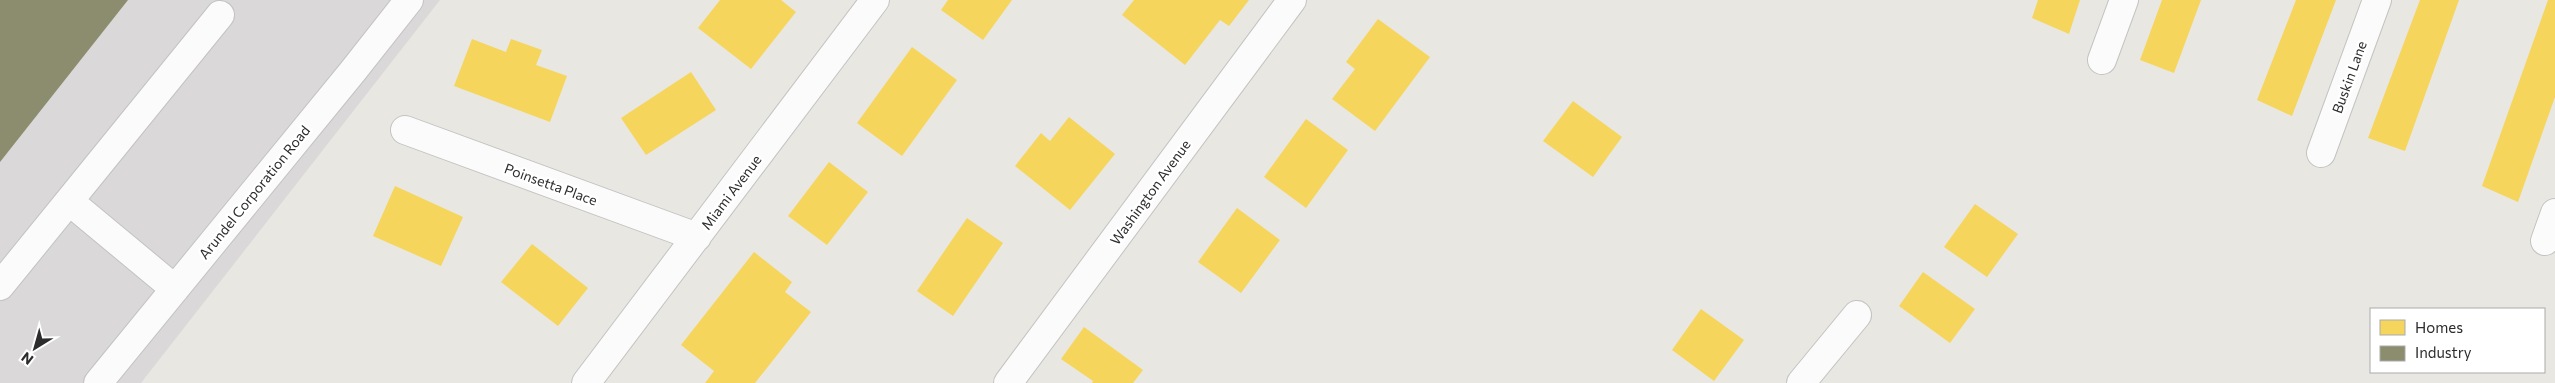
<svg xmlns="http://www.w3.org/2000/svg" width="2555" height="383" font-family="Commissioner,sans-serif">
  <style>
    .industrial { fill: #dad8d9 }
    .homes { fill: #f6d55c }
    .industry { fill: #8c8c6e }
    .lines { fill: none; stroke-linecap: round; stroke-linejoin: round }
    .minor-casing { stroke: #c3c3c2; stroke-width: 30 }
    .minor { stroke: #fcfbfb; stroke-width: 28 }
    .labels { text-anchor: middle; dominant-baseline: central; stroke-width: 5; stroke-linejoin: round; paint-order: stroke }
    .street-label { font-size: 14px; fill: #2c2c2c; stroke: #fff }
  </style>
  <rect width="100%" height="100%" fill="#e9e7e2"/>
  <!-- industrial -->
  <path class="industrial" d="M0 0H440L141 383H0Z"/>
  <!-- homes -->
  <path class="homes" d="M720 0H781L796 12 751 69 698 28Z
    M948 0H1012L983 40 941 10Z
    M1134 0H1249L1229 26 1220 20 1185 65 1122 15Z
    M2038 0H2080L2069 34 2032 18Z
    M2162 0H2201L2174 73 2140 60Z
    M2296 0H2336L2292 116 2257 100Z
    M2420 0H2459L2405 151 2368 138Z
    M2548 0H2555V97L2518 202 2482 186Z
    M1378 19 1430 57 1375 131 1332 99 1355 69 1346 62Z
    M472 39 506 52 511 39 542 50 536 65 567 76 550 122 454 86Z
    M912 47 957 80 902 156 857 123Z
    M691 72 716 110 646 155 621 118Z
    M1573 101 1622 137 1593 177 1543 141Z
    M1069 117 1115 154 1070 210 1015 166 1041 133 1050 141Z
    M1306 119 1348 150 1306 208 1264 177Z
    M829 162 868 192 827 245 788 216Z
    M395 186 463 217 441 266 373 236Z
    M1975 204 2018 234 1987 277 1944 247Z
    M1237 208 1280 240 1241 293 1198 262Z
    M967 218 1003 243 953 316 917 291Z
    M532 244 588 288 558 326 501 282Z
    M754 252 792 282 785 292 811 312 755 383H705L714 371 681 345Z
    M1923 272 1975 309 1950 343 1899 306Z
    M1701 309 1744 340 1714 381 1672 350Z
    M1084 327 1143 370 1133 383H1092L1093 381 1061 359Z"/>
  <!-- industry -->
  <path class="industry" d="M0 0H128L0 162Z"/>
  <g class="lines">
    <!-- minor casing -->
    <g class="minor-casing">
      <path id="minor" d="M2102 60 2124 0
        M405 130 697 237
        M2321 153 2377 0
        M69 201 220 15
        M2545 241 2555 213
        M0 286 69 201 175 289
        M98 383 353 71 409 0
        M586 383 875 0
        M1008 383 1292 0
        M1801 383 1857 315"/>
    </g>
    <!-- minor -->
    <use href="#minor" class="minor"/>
  </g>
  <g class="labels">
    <!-- street labels -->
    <g class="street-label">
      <text transform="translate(2349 77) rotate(-70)">Buskin Lane</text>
      <text transform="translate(551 184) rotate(20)">Poinsetta Place</text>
      <text transform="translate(254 192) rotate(-51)">Arundel Corporation Road</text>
      <text transform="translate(731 192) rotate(-53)">Miami Avenue</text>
      <text transform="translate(1150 192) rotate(-54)">Washington Avenue</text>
    </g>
  </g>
  <!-- legend -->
  <rect x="2370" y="308" width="175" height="65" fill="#ffffff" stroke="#ababab"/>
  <rect x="2380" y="320" width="25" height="15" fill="#f6d55c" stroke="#ababab"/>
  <text x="2415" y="333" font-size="15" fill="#2c2c2c">Homes</text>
  <rect x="2380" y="346" width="25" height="15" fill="#8c8c6e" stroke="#ababab"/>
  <text x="2415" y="358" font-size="15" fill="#2c2c2c">Industry</text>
  <!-- north arrow -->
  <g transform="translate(35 348) rotate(217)" stroke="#ffffff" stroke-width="4" paint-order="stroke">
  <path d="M0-4L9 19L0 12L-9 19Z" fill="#2c2c2c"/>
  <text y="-8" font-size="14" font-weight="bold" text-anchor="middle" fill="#2c2c2c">N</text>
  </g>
</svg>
